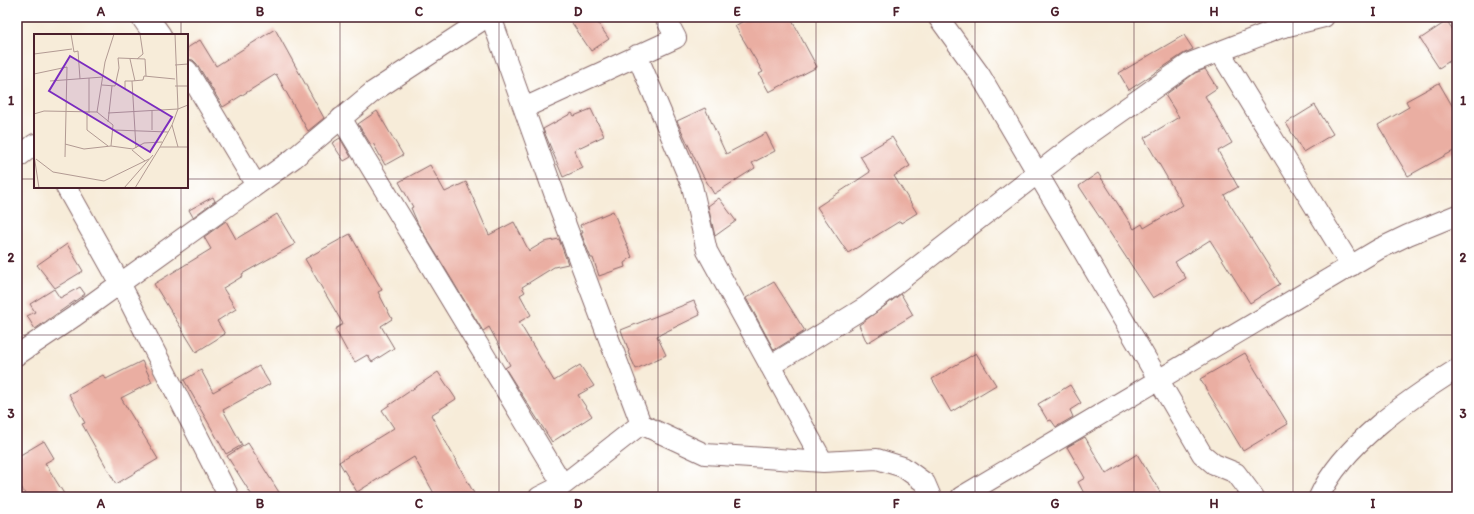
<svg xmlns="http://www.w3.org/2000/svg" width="1474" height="514" font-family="Itim,sans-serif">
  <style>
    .building { fill: #eaaea2 }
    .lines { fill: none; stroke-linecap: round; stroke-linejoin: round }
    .minor-casing { stroke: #876768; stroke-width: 22 }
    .minor { stroke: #fff; stroke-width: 20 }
    .grid { fill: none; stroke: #4a1f2b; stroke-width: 1; stroke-opacity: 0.55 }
    .inset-road { fill: none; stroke: #b29a93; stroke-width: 1 }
    .view { fill: #7b2cbf; fill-opacity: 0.15; stroke: #7b2cbf; stroke-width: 2 }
    .inset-edge { fill: none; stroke: #4a1f2b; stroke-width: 2 }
    .neatline { fill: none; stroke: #4a1f2b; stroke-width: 1.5 }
    .grid-label { font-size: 13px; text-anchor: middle; font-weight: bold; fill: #4a1f2b }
  </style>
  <rect width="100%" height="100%" fill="#fff"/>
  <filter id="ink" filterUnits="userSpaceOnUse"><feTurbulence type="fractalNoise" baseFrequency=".025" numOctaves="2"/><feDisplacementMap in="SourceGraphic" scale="8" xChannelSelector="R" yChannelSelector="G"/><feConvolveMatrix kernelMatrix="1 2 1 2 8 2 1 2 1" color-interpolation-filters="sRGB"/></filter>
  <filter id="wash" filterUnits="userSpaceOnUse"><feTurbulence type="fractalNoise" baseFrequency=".012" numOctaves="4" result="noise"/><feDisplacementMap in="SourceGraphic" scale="16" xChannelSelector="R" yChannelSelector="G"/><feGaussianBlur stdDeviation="0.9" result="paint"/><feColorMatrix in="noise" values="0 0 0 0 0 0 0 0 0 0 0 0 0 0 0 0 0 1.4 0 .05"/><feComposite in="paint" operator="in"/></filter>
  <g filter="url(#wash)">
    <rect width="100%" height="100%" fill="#f7ecd9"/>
    <g id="blocks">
      <!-- building -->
      <path class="building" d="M568 17H594L609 39 591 51Z
        M750 17H790L817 67 769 92 759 74 763 72 735 26Z
        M1447 21 1457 36V56L1439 68 1420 39Z
        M275 29 324 118 308 131 276 74 223 107 197 64 193 60 187 59V48L200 40 216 66Z
        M1184 35 1193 49 1183 54 1129 90 1119 73Z
        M1205 69 1217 88 1205 96 1232 143 1218 151 1238 187 1224 195 1280 284 1250 303 1210 240 1175 262 1186 278 1153 298 1079 186 1098 173 1134 229 1142 224 1144 228 1183 205 1144 138 1179 117 1165 95 1195 73Z
        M1439 83 1457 114V149L1408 176 1378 125 1409 107 1406 101Z
        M1315 105 1333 134 1303 152 1286 123Z
        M705 108 726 154 766 133 775 151 752 163 755 168 714 194 702 174 677 121Z
        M591 109 604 136 574 150 583 168 563 177 543 129 572 113 574 116Z
        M377 111 403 155 385 165 373 143 371 145 358 124Z
        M892 137 910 166 894 176 917 213 901 223 900 221 848 253 817 207 870 172 860 156Z
        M340 138 351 157 344 161 332 143Z
        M430 165 445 192 466 182 489 235 514 222 529 251 544 242 559 239 568 264 554 267 522 287 525 292 520 295 531 315 519 322 554 381 580 365 594 386 578 395 592 416 552 442 505 368 510 365 489 327 483 331 418 224 411 208 413 207 399 182Z
        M213 197 215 201 193 217 189 210Z
        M719 198 736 221 715 236 708 206Z
        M613 211 632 257 624 263 625 267 599 276 593 258H591L581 233H583L580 225Z
        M277 214 295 244 242 274 243 276 223 288 236 309 217 321 225 334 196 352 154 284 211 249 204 237 226 221 236 239Z
        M350 234 382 290 378 292 392 319 381 326 394 348 372 362 367 355 355 362 347 351 335 329 343 324 305 259Z
        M67 244 83 271 55 288 37 265Z
        M774 282 805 331 774 350 746 298Z
        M80 287 85 294 35 329 27 316 35 312 30 304 54 289 60 298Z
        M901 294 913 315 867 343 859 325Z
        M694 301 700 315 657 336 666 355 636 369 628 352 629 351 621 330Z
        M976 353 996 385 951 412 932 379Z
        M1245 353 1288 424 1243 451 1200 379Z
        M142 361 152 382 121 398 158 459 116 484 82 424 85 423 69 394 103 375 106 379Z
        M259 366 270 384 223 410 242 445 226 454 184 380 201 370 213 392Z
        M438 372 456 399 431 415 476 497H436L414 457 357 492 339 462 394 428 382 410Z
        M1070 385 1081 403 1070 410 1073 417 1056 427 1051 420 1048 421 1038 404Z
        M1085 437 1106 474 1137 454 1163 497H1086L1078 482 1085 478 1067 447Z
        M44 441 54 458 45 463 66 497H27L17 480V457Z
        M248 443 282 497H253L227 456Z"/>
    </g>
  </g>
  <g filter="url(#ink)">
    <use href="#blocks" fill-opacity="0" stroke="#876768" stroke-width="1"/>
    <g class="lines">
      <!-- minor casing -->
      <g class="minor-casing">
        <path id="minor" d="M141 17 148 27 156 28 161 35
          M491 17 558 204 641 424 563 485 539 497
          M938 17 980 75 1202 454 1214 464 1236 473 1254 497
          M1220 52 1351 266
          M637 55 692 186 707 251 823 462
          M187 70 256 185
          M524 108 676 38 665 17
          M341 118 563 485
          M17 158 35 144
          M66 187 120 283 229 497
          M17 355 75 316 294 158 374 91 487 17
          M770 366 867 306 1074 145 1190 63 1280 28 1324 17
          M641 424 705 454 823 462 877 459 903 467 925 483 931 497
          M961 497 1379 249 1408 235 1457 215
          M1319 497C1342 445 1409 399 1457 369"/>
      </g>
      <!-- minor -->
      <use href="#minor" class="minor"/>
    </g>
  </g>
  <!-- grid -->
  <path class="grid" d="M181 17V35M340 17V497M499 17V497M658 17V497M816 17V497M975 17V497M1134 17V497M1293 17V497M17 179H35M187 179H1457M181 187V497M17 335H1457"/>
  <!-- overview -->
  <g transform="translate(34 34)">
    <rect width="154" height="154" fill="#f7ecd9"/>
    <path class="inset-road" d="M37 0 40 18 44 17 46 45M0 20 38 15M96 25 101 47M103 25 109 20 106 0M141 31 154 30M0 40 33 33 31 123M55 44V79M16 47 69 43M98 47 109 46 110 42 141 45M68 51 81 52 85 34 84 24 111 25 112 42M141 52H154M91 54V47H98L102 114M118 76V96M53 78V96L74 112M63 78 79 91 77 112M74 79 144 75 141 0M0 80 10 77 63 78 71 28 80 0M74 88 78 52M138 91 144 113M80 96 134 98M31 110 50 115 77 112 99 115 110 109 128 108M126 113 138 91 144 75 154 71M98 116 111 127M0 121 5 154M2 125 19 138 70 147 115 125M90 154 119 121M101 154 126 113H154"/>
    <path class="view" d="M36 22 138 83 116 118 15 57Z"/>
    <rect width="154" height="154" class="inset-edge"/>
  </g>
  <!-- margin -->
  <rect width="1474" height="514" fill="none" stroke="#fff" stroke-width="44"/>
  <rect x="22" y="22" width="1430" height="470" class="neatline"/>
  <g class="grid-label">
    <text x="101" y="16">A</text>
    <text x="260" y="16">B</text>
    <text x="419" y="16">C</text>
    <text x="578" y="16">D</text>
    <text x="737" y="16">E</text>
    <text x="896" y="16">F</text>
    <text x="1055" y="16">G</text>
    <text x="1214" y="16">H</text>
    <text x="1373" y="16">I</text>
    <text x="11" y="105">1</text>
    <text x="1463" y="105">1</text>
    <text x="11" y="262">2</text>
    <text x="1463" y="262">2</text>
    <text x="11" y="418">3</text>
    <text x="1463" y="418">3</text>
    <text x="101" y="508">A</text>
    <text x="260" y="508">B</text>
    <text x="419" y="508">C</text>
    <text x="578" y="508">D</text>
    <text x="737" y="508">E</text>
    <text x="896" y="508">F</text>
    <text x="1055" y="508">G</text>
    <text x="1214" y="508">H</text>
    <text x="1373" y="508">I</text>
  </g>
</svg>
